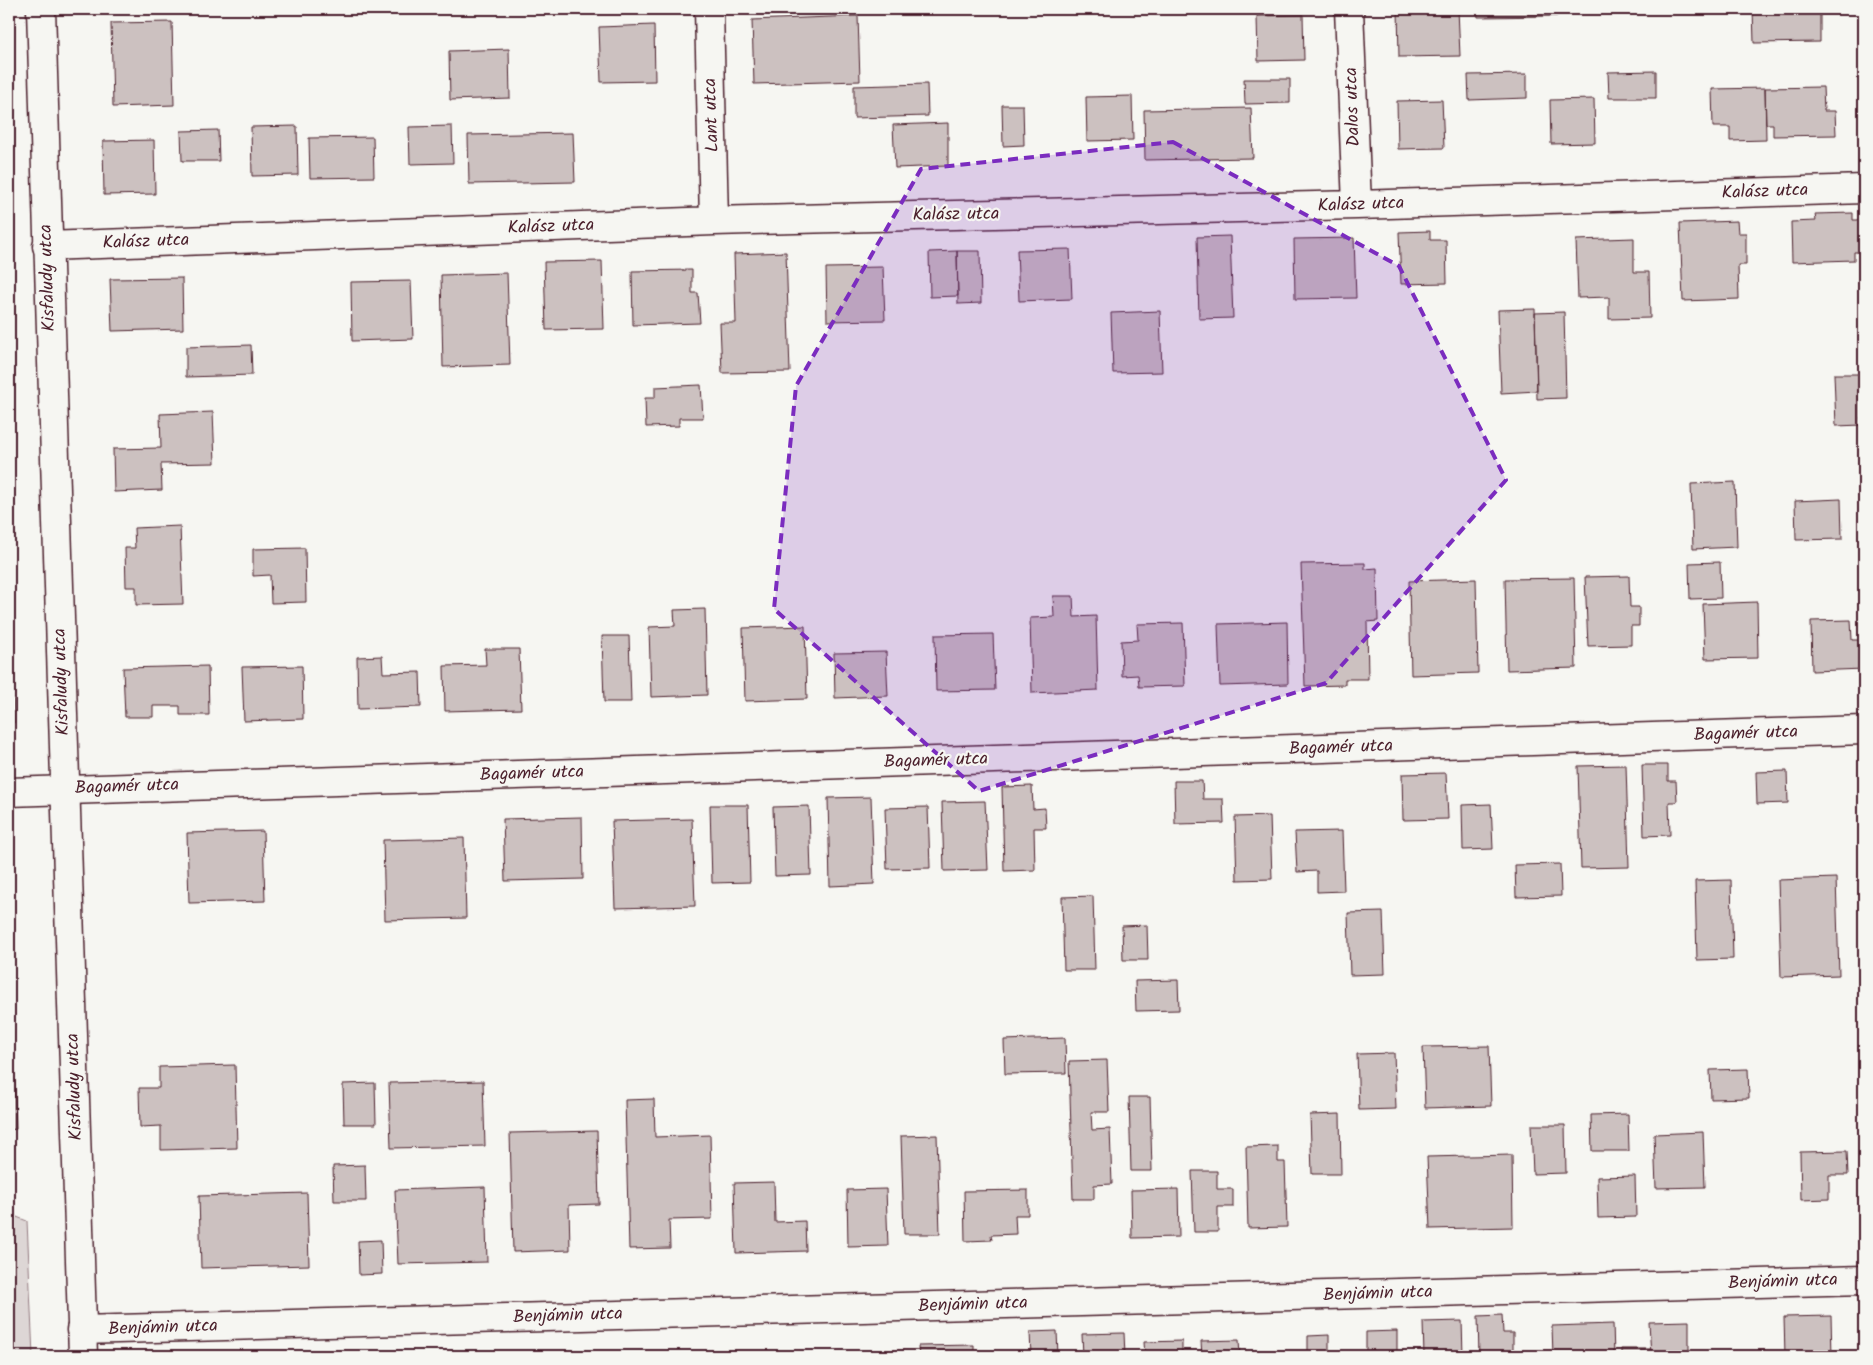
<svg xmlns="http://www.w3.org/2000/svg" width="1873" height="1365" font-family="Kalam,sans-serif">
  <style>
    .green { fill: #ddd6d5; stroke: #947a80 }
    .building { fill: #ccc1c0; stroke: #4a1f2b }
    .lines { fill: none; stroke-linecap: round; stroke-linejoin: round }
    .minor-casing { stroke: #4a1f2b; stroke-width: 31 }
    .tertiary-casing { stroke: #4a1f2b; stroke-width: 31 }
    .minor { stroke: #f6f6f2; stroke-width: 28 }
    .tertiary { stroke: #f6f6f2; stroke-width: 28 }
    .marked { fill: #7b2cbf; fill-opacity: 0.2; stroke: #7b2cbf; stroke-width: 4; stroke-dasharray: 10 6; stroke-linejoin: round }
    .labels { text-anchor: middle; dominant-baseline: central; stroke-width: 4.5; stroke-linejoin: round; paint-order: stroke }
    .street-label { font-size: 18px; fill: #4a1f2b; stroke: #f6f6f2 }
  </style>
  <rect width="100%" height="100%" fill="#f6f6f2"/>
  <filter id="ink" filterUnits="userSpaceOnUse"><feTurbulence type="fractalNoise" baseFrequency=".02" numOctaves="2"/><feDisplacementMap in="SourceGraphic" scale="10" xChannelSelector="R" yChannelSelector="G"/><feConvolveMatrix kernelMatrix="1 2 1 2 8 2 1 2 1" color-interpolation-filters="sRGB"/></filter>
  <g filter="url(#ink)">
    <!-- green -->
    <path class="green" d="M9 9H11L9 462Z
      M9 1214 27 1221 33 1356H9Z"/>
    <!-- building -->
    <path class="building" d="M1398 9H1458L1460 56 1399 57Z
      M1477 9H1557V16L1478 17Z
      M1753 9H1820V42L1754 43Z
      M1862 9H1864V35H1863Z
      M1303 15 1304 60 1258 61 1257 16Z
      M858 16 860 81 754 84 752 20Z
      M172 22 174 105 113 107 111 23Z
      M654 25 655 81 601 82 599 27Z
      M509 49 510 98 450 100 449 51Z
      M1656 71V98H1609L1608 72Z
      M1527 74V98L1469 100 1468 75Z
      M1244 79H1290V103L1245 104Z
      M927 84 928 116 854 118V86Z
      M1823 87 1824 111H1835L1836 135 1773 136V124H1766L1765 88Z
      M1765 88 1766 140 1730 141V127H1713L1712 89Z
      M1132 96 1133 140 1087 141 1086 97Z
      M1594 99 1595 143 1551 144 1550 100Z
      M1442 100 1444 148 1398 149 1397 101Z
      M1002 105H1023L1024 145 1003 146Z
      M1251 108 1253 158 1145 160 1144 110Z
      M948 123V166L895 168 893 125Z
      M297 126 298 175 252 176 251 127Z
      M452 126 453 163 410 164 409 127Z
      M218 130 219 161H182L181 131Z
      M573 133 575 182 469 184 468 135Z
      M373 137 374 177 310 178 309 138Z
      M154 140 155 194 104 195 103 141Z
      M1853 213V220H1864V252H1854V260L1792 262 1791 222 1816 221 1815 214Z
      M1737 221 1738 233H1746V265H1738L1739 299 1683 301 1680 223Z
      M1430 231V240H1446L1447 283 1401 284 1399 232Z
      M1230 236 1233 318 1199 319 1197 237Z
      M1354 238 1356 298 1295 299 1294 239Z
      M1634 238V272H1649L1650 318 1609 319V297L1578 298 1576 240Z
      M1070 249 1072 299 1019 301 1017 250Z
      M957 251H980L981 303 958 304Z
      M957 251 958 296 930 297 929 252Z
      M786 252 790 372 722 373 720 323H736L734 254Z
      M602 261 604 329 546 330 544 262Z
      M883 267 885 320 827 321 826 268Z
      M692 270V293H698L700 323 633 325 632 271Z
      M507 273 510 365 443 367 441 275Z
      M182 278 183 329 112 331 110 279Z
      M411 281 413 339 352 341 351 282Z
      M1535 309 1537 391 1501 393 1498 310Z
      M1160 311 1162 372 1113 373 1111 313Z
      M1564 312 1566 398 1537 399 1535 313Z
      M251 345 252 375 186 377V347Z
      M1864 370V417H1861L1862 425 1836 426 1834 374H1861Z
      M701 385 703 418H679V426L646 427 645 398H655V387Z
      M213 412 215 463 161 464 162 490 114 492 113 449 161 448 160 414Z
      M1735 482 1737 547 1693 549 1691 484Z
      M1841 499 1842 539 1796 540 1795 501Z
      M180 526 183 604 136 605V587H126L125 548H135L134 528Z
      M305 548 306 602 271 603 270 575 253 576V549Z
      M1720 562 1721 598 1690 599 1689 563Z
      M1365 563V569L1377 568 1378 621 1367 622 1368 679H1345V685L1305 686 1301 564Z
      M1629 576 1630 607H1639V626H1631V645L1588 646 1585 577Z
      M1574 578 1576 668 1507 670 1505 579Z
      M1476 579 1478 673 1411 675 1409 581Z
      M1053 596H1073L1074 617 1096 616 1098 690 1032 693 1030 618 1054 617Z
      M1757 602 1758 658 1705 659 1703 604Z
      M705 609 707 695 651 697 649 627 675 626 674 610Z
      M1851 620 1852 640H1864V669L1812 671 1811 621Z
      M1287 622 1288 684 1220 686 1218 624Z
      M1183 623 1185 686 1139 687 1138 675 1122 676 1121 641 1138 640 1137 624Z
      M805 626 807 699 745 701 743 628Z
      M993 634 995 690 936 691 935 635Z
      M602 636H629L631 702H604Z
      M485 649H519L521 709 445 711 444 666 486 665Z
      M9 651H12L14 723H9Z
      M886 652 888 696 835 698 834 653Z
      M382 656 383 673 420 672 421 707 358 709 357 657Z
      M208 666 209 715H180V706H153V717H125L123 668Z
      M302 666 303 719 244 721 242 667Z
      M1626 765 1629 867 1581 868 1578 766Z
      M1642 765H1668V781H1676L1677 802H1669L1670 835 1644 836Z
      M1787 771 1788 803 1757 804 1756 772Z
      M1446 773 1448 819 1403 820 1402 774Z
      M1174 781H1202L1203 799H1223L1224 823 1175 824Z
      M1032 786 1033 809 1045 808 1046 828H1034L1035 870 1004 871 1002 787Z
      M871 797 874 884 830 886 828 798Z
      M985 801 988 870 944 871 942 802Z
      M1491 804 1493 849 1463 850 1462 805Z
      M1862 804H1864V852Z
      M710 805H748L750 882 712 883Z
      M809 806 811 875 775 876 773 807Z
      M928 807 930 868 887 869 885 808Z
      M1270 816 1272 879 1237 880 1235 817Z
      M582 817 583 879 505 881 503 819Z
      M692 819 695 906 615 908 612 821Z
      M263 831 265 901 189 903 187 833Z
      M1342 831 1344 891 1317 892V871L1297 872 1295 832Z
      M464 838 466 918 385 920 383 840Z
      M9 853H11L13 953H9Z
      M1560 864 1561 896 1516 897 1515 865Z
      M1836 878 1839 975 1781 977 1778 880Z
      M1731 880 1733 959 1697 960 1695 881Z
      M1093 896 1095 970H1064L1062 897Z
      M1383 912 1385 974 1350 975 1348 913Z
      M1147 925 1148 960H1123L1122 926Z
      M1178 980 1179 1010 1136 1011 1135 981Z
      M9 1030H13L16 1129 9 1130Z
      M1065 1038 1066 1073 1005 1074 1004 1040Z
      M1489 1046 1491 1106 1425 1108 1423 1047Z
      M1394 1053 1396 1109 1359 1110 1357 1054Z
      M1107 1060 1109 1112H1091L1092 1130 1110 1129 1112 1184 1094 1185V1199H1073L1069 1061Z
      M235 1065 237 1148 161 1150V1126L140 1127 139 1088H159V1067Z
      M1748 1069 1749 1098 1711 1099 1710 1070Z
      M483 1081 485 1146 391 1148 389 1083Z
      M375 1083 376 1124H344L343 1084Z
      M1129 1097H1150L1152 1171H1131Z
      M654 1099 655 1137 710 1135 712 1219 669 1220 670 1248 629 1249 625 1100Z
      M1340 1114 1341 1174H1312L1310 1115Z
      M1628 1114 1629 1151H1592L1591 1115Z
      M1531 1125H1565L1566 1173 1533 1174Z
      M597 1131 599 1204 569 1205 570 1250 513 1252 510 1133Z
      M1703 1132 1705 1187 1656 1188 1654 1134Z
      M937 1135 940 1234H904L901 1136Z
      M1278 1146V1162H1285L1287 1227 1248 1228 1246 1147Z
      M1847 1151 1848 1175H1829V1199L1801 1200 1800 1152Z
      M1512 1155 1513 1227 1430 1229 1427 1157Z
      M365 1165 366 1201H334L333 1166Z
      M1192 1171H1217V1189H1233V1207H1218V1232H1194Z
      M1635 1176 1636 1217 1598 1218 1597 1177Z
      M774 1182 775 1222 805 1221 806 1251 736 1253 734 1183Z
      M485 1187 487 1262 398 1264 395 1190Z
      M886 1189 888 1246 848 1247 847 1190Z
      M1178 1189 1179 1237 1132 1238 1131 1190Z
      M1028 1190V1215H1015L1016 1234 991 1235 992 1240 965 1241 964 1191Z
      M307 1193 309 1265 201 1268 199 1196Z
      M381 1240 382 1274 359 1275 358 1241Z
      M1502 1315 1503 1333H1513V1355L1479 1356 1478 1316Z
      M1831 1316 1832 1356H1785L1784 1317Z
      M1462 1321 1463 1356H1424L1423 1322Z
      M1689 1321V1356H1651L1649 1322Z
      M1613 1324 1614 1356H1553L1552 1326Z
      M1057 1331 1058 1356H1031L1030 1332Z
      M1397 1331V1356H1366V1332Z
      M1124 1333 1125 1356H1083L1082 1334Z
      M1329 1335V1356H1308V1336Z
      M1239 1340 1240 1356H1202L1201 1341Z
      M1182 1341V1356H1145L1144 1342Z
      M974 1345V1356H919L918 1346Z
      M1621 1349H1651V1356H1621Z"/>
    <g class="lines">
      <!-- minor casing -->
      <g class="minor-casing">
        <path id="minor" d="M709 9 714 221
          M1349 9 1357 205
          M47 246 714 221 1357 205 1864 189
          M9 792 1864 730
          M81 1330 1864 1280"/>
      </g>
      <!-- tertiary casing -->
      <g class="tertiary-casing">
        <path id="tertiary" d="M41 9 83 1356"/>
      </g>
      <!-- minor -->
      <use href="#minor" class="minor"/>
      <!-- tertiary -->
      <use href="#tertiary" class="tertiary"/>
    </g>
  </g>
  <!-- marked area -->
  <path class="marked" d="M1173 142 1399 266 1506 480 1326 683 979 791 774 609 796 386 921 169Z"/>
  <g class="labels">
    <!-- street labels -->
    <g class="street-label">
      <text transform="translate(1353 107) rotate(-92)">Dalos utca</text>
      <text transform="translate(712 115) rotate(-92)">Lant utca</text>
      <text transform="translate(1765 192) rotate(-2)">Kalász utca</text>
      <text transform="translate(1361 205) rotate(-2)">Kalász utca</text>
      <text transform="translate(956 215) rotate(-1)">Kalász utca</text>
      <text transform="translate(551 227) rotate(-2)">Kalász utca</text>
      <text transform="translate(146 242) rotate(-2)">Kalász utca</text>
      <text transform="translate(48 278) rotate(-92)">Kisfaludy utca</text>
      <text transform="translate(62 682) rotate(-92)">Kisfaludy utca</text>
      <text transform="translate(1746 734) rotate(-2)">Bagamér utca</text>
      <text transform="translate(1341 748) rotate(-2)">Bagamér utca</text>
      <text transform="translate(936 761) rotate(-2)">Bagamér utca</text>
      <text transform="translate(532 774) rotate(-2)">Bagamér utca</text>
      <text transform="translate(127 787) rotate(-2)">Bagamér utca</text>
      <text transform="translate(75 1087) rotate(-92)">Kisfaludy utca</text>
      <text transform="translate(1783 1282) rotate(-2)">Benjámin utca</text>
      <text transform="translate(1378 1294) rotate(-2)">Benjámin utca</text>
      <text transform="translate(973 1305) rotate(-2)">Benjámin utca</text>
      <text transform="translate(568 1316) rotate(-2)">Benjámin utca</text>
      <text transform="translate(163 1328) rotate(-2)">Benjámin utca</text>
    </g>
  </g>
  <!-- margin -->
  <rect width="1873" height="1365" fill="none" stroke="#f6f6f2" stroke-width="30"/>
  <rect x="15" y="15" width="1843" height="1335" fill="none" stroke="#4a1f2b" stroke-width="2" filter="url(#ink)"/>
</svg>
